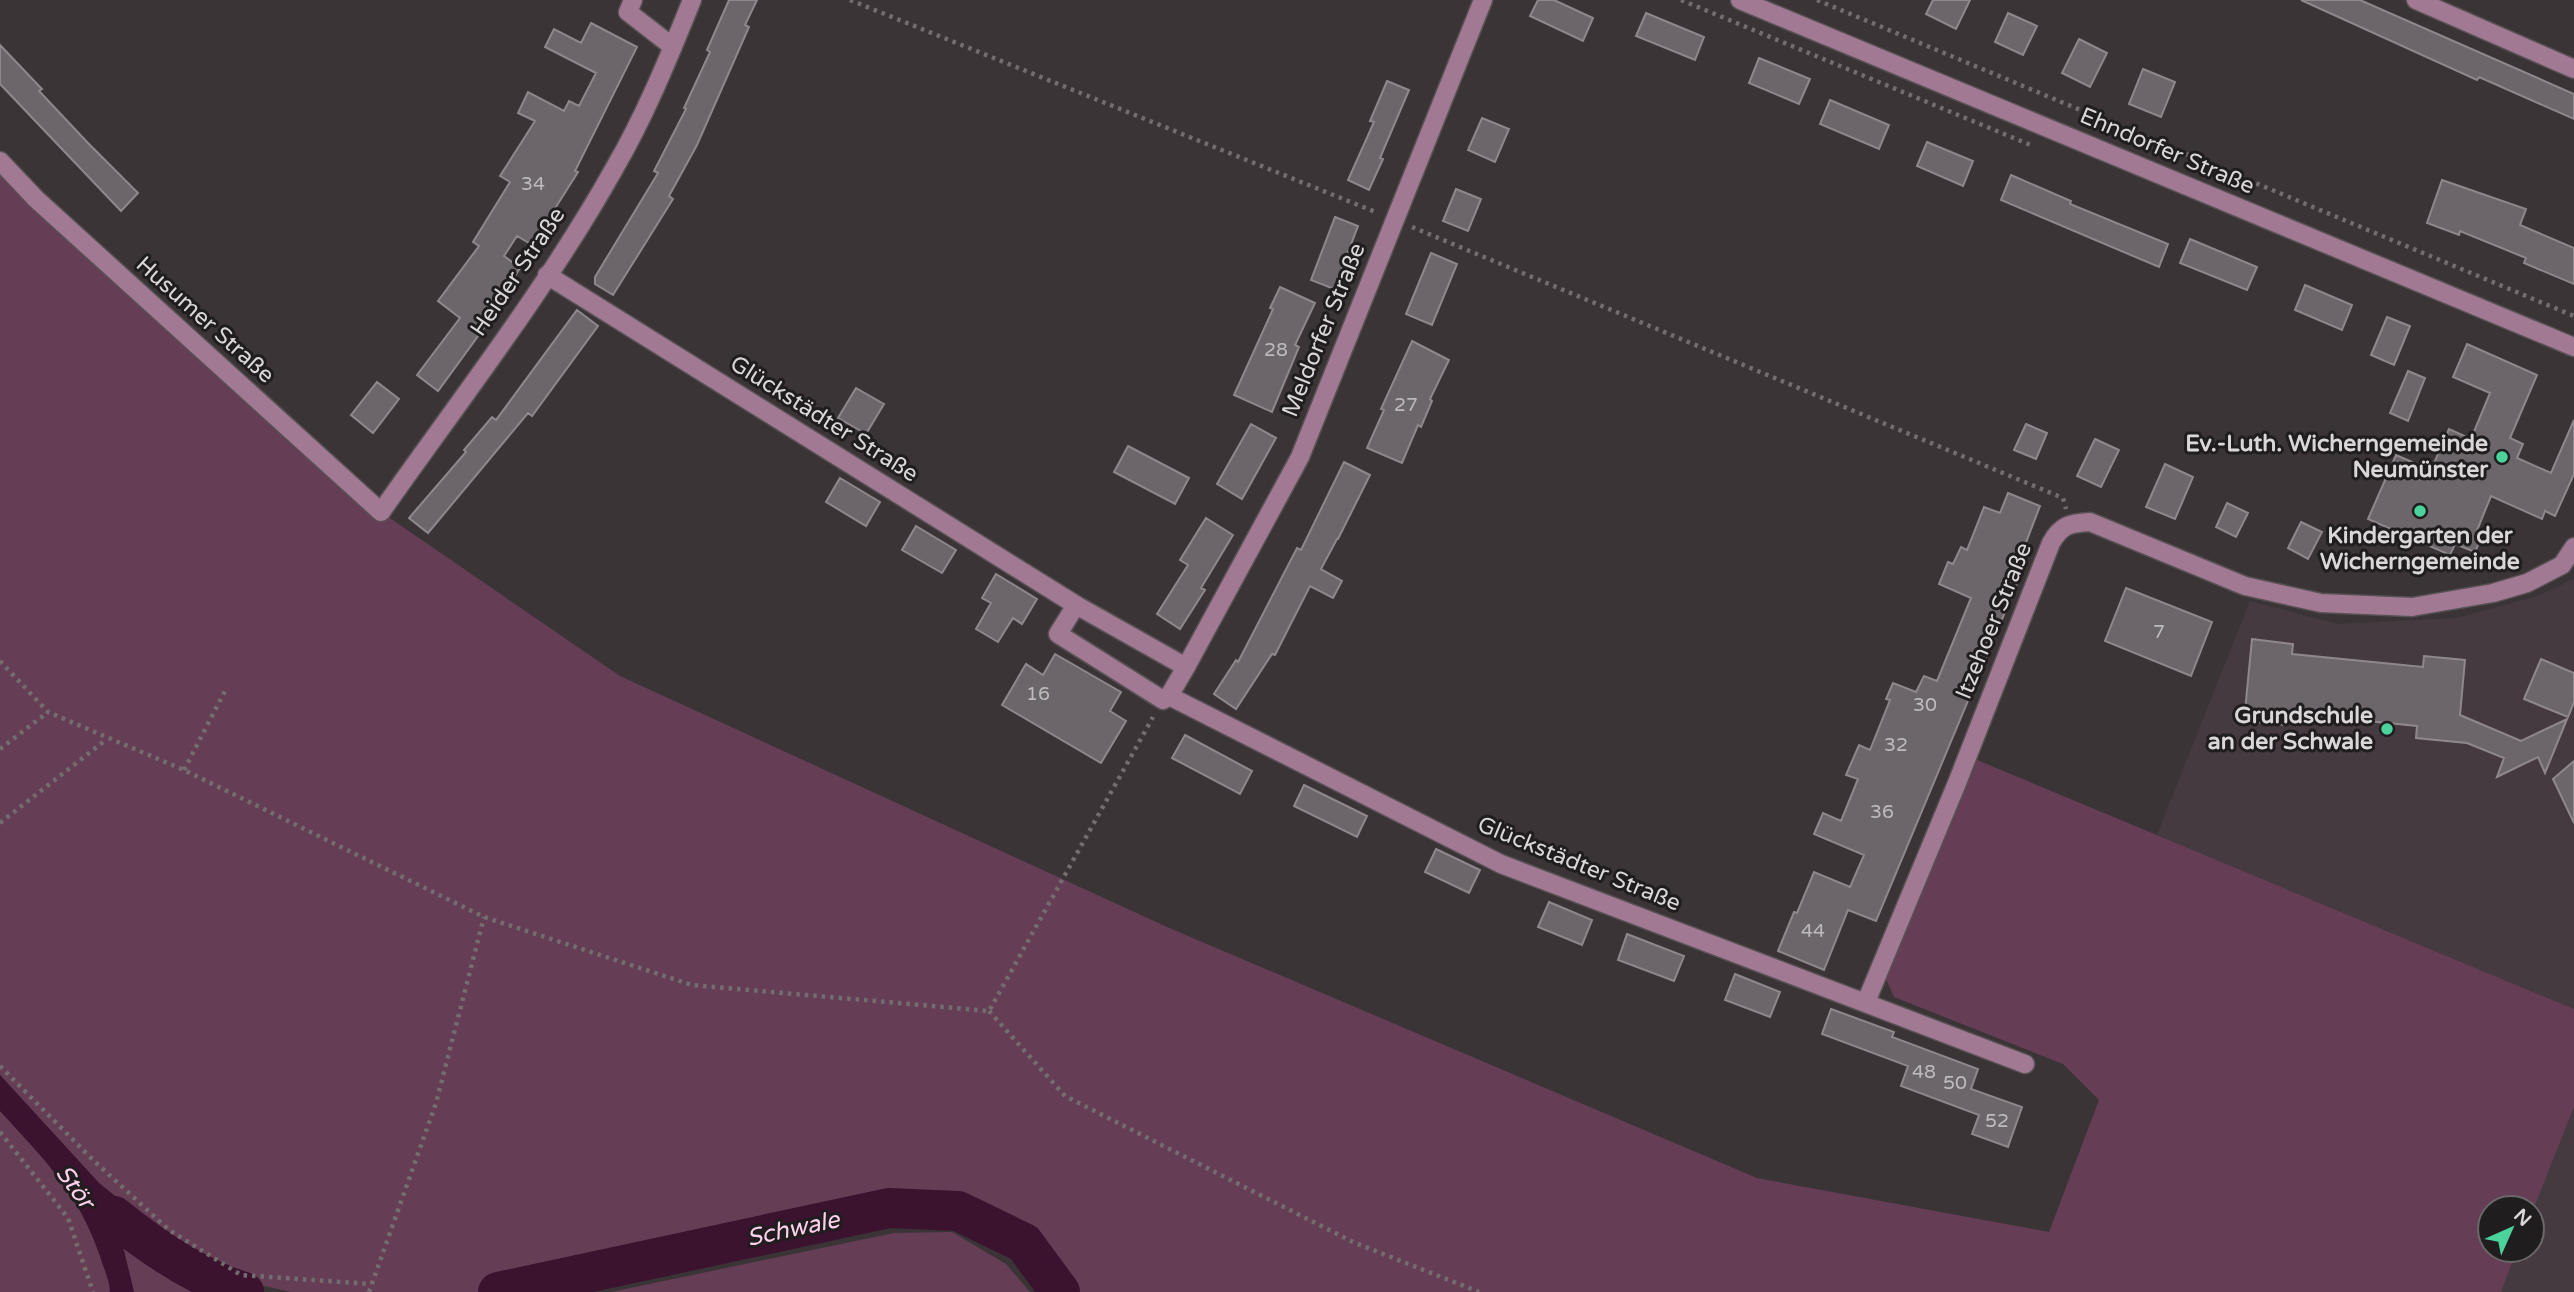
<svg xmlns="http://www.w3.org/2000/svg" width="2574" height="1292" font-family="'Varela Round',sans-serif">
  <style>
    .built { fill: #463a41 }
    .green { fill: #653e56 }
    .water { fill: #3b132f }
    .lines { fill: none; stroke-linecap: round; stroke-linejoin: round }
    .river { stroke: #3b132f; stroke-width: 40 }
    .building { fill: #6c666a; stroke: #8e888c; stroke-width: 2 }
    .minor-casing { stroke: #575154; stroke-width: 21 }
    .path { stroke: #736d70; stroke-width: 4.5; stroke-dasharray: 3.5 5; stroke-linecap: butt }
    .minor { stroke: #a17992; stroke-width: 18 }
    .poi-dot { fill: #4cd39b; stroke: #1f1d1e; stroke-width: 2.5 }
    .labels { text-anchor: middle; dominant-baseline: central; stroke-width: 6; stroke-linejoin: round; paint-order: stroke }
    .number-label { font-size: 19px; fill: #bfbbbd }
    .street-label { font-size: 23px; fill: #dbd7d9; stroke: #1f1d1e }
    .poi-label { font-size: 23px; font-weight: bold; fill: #dbd7d9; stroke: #1f1d1e; text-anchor: end }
    .water-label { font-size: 24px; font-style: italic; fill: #fed0ec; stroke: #1f1d1e }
  </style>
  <rect width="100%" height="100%" fill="#3a3437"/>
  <!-- built -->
  <path class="built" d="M2574 579V1009L2157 835 2250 601 2338 624 2456 618 2538 596Z
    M2574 1107V1292H2501L2517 1250H2532V1213Z"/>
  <!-- green -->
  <path class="green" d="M0 161 381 512 620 676 1167 927 1757 1178 2049 1232 2099 1100 2063 1064 1894 997 1886 979 1977 760 2574 1009V1107L2532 1213V1208H2490V1250H2517L2501 1292H1060L1023 1243 958 1211 889 1208 498 1292H291L241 1281 166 1237 144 1221 99 1183 0 1075Z
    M0 1111C44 1159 78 1192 100 1256 103 1267 110 1280 110 1292H0Z
    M952 1232 1006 1264 1030 1292H611L894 1233Z
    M126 1241 133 1243 187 1282 207 1292H134L123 1247Z"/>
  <!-- water -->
  <path class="water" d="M0 1075 99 1183 166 1237 155 1258 133 1243 126 1241 123 1247 134 1292H110C110 1280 103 1267 100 1256 78 1192 44 1159 0 1111Z"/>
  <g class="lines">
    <!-- river -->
    <path class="river" d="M114 1216C151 1246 198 1278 244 1292
      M498 1292 889 1208 958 1211 1024 1243 1060 1292"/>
  </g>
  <!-- building -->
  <path class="building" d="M729 0H757L745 25 749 27 697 145 669 196 673 199 613 295 595 284V277L658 173 654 171 686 109 684 108 710 52 707 50Z
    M1538 0H1554L1593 18 1583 41 1530 16Z
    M1933 0H1970L1956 29 1926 14Z
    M2301 0H2360L2574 94V119L2479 77 2477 80Z
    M1646 13 1704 37 1695 60 1636 36Z
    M2008 13 2037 26 2023 55 1995 42Z
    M591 23 637 47 575 171 578 172 532 245 517 236 504 256 520 268 502 297 505 299 438 391 417 375 460 318 438 301 479 246 473 242 510 182 500 176 535 121 518 113 528 92 564 111 569 101 579 106 596 73 545 47 554 29 581 43Z
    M2079 39 2107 53 2090 87 2062 73Z
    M0 45 42 89 39 91 88 143 138 193 121 211 0 84Z
    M1759 58 1810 79 1799 104 1749 83Z
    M2143 69 2175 82 2161 117 2129 104Z
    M1387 81 1409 90 1380 158 1383 159 1369 190 1348 180 1374 122 1370 121Z
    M1830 100 1889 125 1879 149 1820 124Z
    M1482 118 1509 129 1495 162 1468 150Z
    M1927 142 1973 161 1963 186 1917 166Z
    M2011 175 2071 201 2070 204 2168 244 2159 267 2001 200Z
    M2442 180 2526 209 2520 225 2574 248V284L2524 263 2526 258 2460 231 2459 235 2427 223Z
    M1456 189 1481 199 1468 231 1443 221Z
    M1335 217 1358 226 1334 289 1311 280Z
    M2190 239 2257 267 2247 290 2180 263Z
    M1431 253 1457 264 1432 325 1406 314Z
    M2305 285 2352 305 2342 330 2295 310Z
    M1280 287 1315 303 1295 345 1299 347 1272 412 1234 395 1273 309 1270 308Z
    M577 310 598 326 532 416 528 413 428 533 409 518 466 452 464 450 492 417 496 420Z
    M2387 317 2410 326 2394 365 2371 355Z
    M1412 341 1449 360 1430 399 1432 401 1421 427 1418 425 1402 463 1367 448 1384 410 1381 409Z
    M2467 344 2537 375 2510 438 2523 444 2517 458 2551 473 2574 420V474L2555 516 2545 511 2542 519 2491 496 2476 533 2482 536 2475 552 2455 544 2450 555 2368 519 2396 455 2431 470 2449 429 2471 439 2490 393 2453 377Z
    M2408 371 2425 378 2408 421 2390 413Z
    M377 382 399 399 373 433 351 415Z
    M856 388 884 404 866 434 838 418Z
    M1251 424 1276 438 1242 499 1217 484Z
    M2026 424 2047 433 2036 459 2014 450Z
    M2095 439 2119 450 2101 487 2077 476Z
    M1128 446 1189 478 1175 504 1114 472Z
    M1344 462 1370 475 1338 539H1337L1321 569 1342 581 1333 598 1310 586 1275 655 1272 654 1236 709 1214 694 1236 660 1238 662 1297 548 1301 550Z
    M2165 464 2193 477 2175 519 2146 507Z
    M840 478 880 502 866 526 826 502Z
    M2008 493 2040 506 2017 566 2023 569 1876 921 1848 910 1824 970 1778 951 1794 912 1797 913 1814 872 1850 887 1864 855 1814 834 1823 813 1841 821 1858 779 1846 775 1859 745 1870 750 1890 700 1886 699 1893 683 1916 692 1924 676 1937 681 1971 598 1939 584 1948 562 1953 564 1961 547 1967 550 1984 507 2000 513Z
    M2227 503 2248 513 2236 537 2216 527Z
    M1206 518 1233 535 1201 588 1205 590 1180 629 1157 614 1188 565 1180 560Z
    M2301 522 2322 532 2308 559 2288 548Z
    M916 526 956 550 942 573 902 550Z
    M996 574 1037 599 1022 624 1013 618 998 642 976 629 991 603 982 598Z
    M2126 588 2212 622 2191 676 2105 641Z
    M2252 639 2293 644 2292 654 2423 667 2424 656 2465 660 2460 715 2521 741 2567 719 2545 773 2538 757 2497 777 2504 758 2467 743 2416 738 2417 726 2287 713 2285 725 2244 721Z
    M1055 654 1121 692 1110 711 1126 721 1101 763 1002 705 1026 664 1043 675Z
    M2541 659 2574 673V702L2568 717 2524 699Z
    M1185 735 1252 771 1240 794 1172 758Z
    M2574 761V823L2553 779Z
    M1304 785 1367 816 1357 837 1294 806Z
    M1436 849 1480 870 1469 893 1425 872Z
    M1549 902 1592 920 1582 945 1538 927Z
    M1627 934 1684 956 1674 981 1618 960Z
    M1735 974 1780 992 1770 1017 1725 1000Z
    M1831 1009 1894 1032 1892 1037 1978 1069 1971 1089 2022 1107 2008 1147 1972 1134 1979 1115 1901 1086 1908 1066 1822 1034Z"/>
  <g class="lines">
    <!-- minor casing -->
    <g class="minor-casing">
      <path id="minor" d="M633 0 628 12 673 47
        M1740 0 2574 347
        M2416 0 2574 69
        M0 161 36 199 381 512C459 401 548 287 614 169 645 116 669 57 692 0
        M547 275 1076 605
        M1186 667 1076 605 1058 634 1163 700 1169 696 1186 667 1300 457 1483 0
        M1169 696 1501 864 2025 1064
        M1866 1002 1957 783 2051 543C2061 525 2070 523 2090 522L2245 586 2321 603 2412 607 2493 593 2527 583 2562 565 2574 547"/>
    </g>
    <!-- path -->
    <path class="path" d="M850 0 1378 213
      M1681 0 2033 146
      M1817 0 2574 316
      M1412 227 2063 498 2066 509
      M0 661 48 712 184 770 484 917 692 985 989 1011 1153 717
      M0 749 48 712
      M184 770 227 687
      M0 823 107 739
      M989 1011 1065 1096 1353 1242 1479 1292
      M0 1066 92 1159 169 1230 241 1275 371 1284
      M0 1132 68 1218 93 1292
      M369 1292 436 1103 484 917"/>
    <!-- minor -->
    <use href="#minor" class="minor"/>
  </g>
  <!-- markers -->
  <g class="poi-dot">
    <circle cx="2502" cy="457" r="7"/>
    <circle cx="2420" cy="511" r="7"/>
    <circle cx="2387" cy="729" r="7"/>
  </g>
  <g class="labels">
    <!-- number labels -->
    <g class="number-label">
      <text x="533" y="184">34</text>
      <text x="1276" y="350">28</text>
      <text x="1406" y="405">27</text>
      <text x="2159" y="632">7</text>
      <text x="1038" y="694">16</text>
      <text x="1925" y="705">30</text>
      <text x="1896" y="745">32</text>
      <text x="1882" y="812">36</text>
      <text x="1813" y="931">44</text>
      <text x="1924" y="1072">48</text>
      <text x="1955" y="1083">50</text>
      <text x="1997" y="1121">52</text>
    </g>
    <!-- street labels -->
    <g class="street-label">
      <text transform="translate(2167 151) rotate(23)">Ehndorfer Straße</text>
      <text transform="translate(518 272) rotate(-56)">Heider Straße</text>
      <text transform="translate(205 320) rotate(42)">Husumer Straße</text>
      <text transform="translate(1324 330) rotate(-68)">Meldorfer Straße</text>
      <text transform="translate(824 419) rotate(32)">Glückstädter Straße</text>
      <text transform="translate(1994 621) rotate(-68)">Itzehoer Straße</text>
      <text transform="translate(1579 864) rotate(22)">Glückstädter Straße</text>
    </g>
    <!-- poi labels -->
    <g class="poi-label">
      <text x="2488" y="444">Ev.-Luth. Wicherngemeinde<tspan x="2488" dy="26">Neumünster</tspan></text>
      <text x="2420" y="536" text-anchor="middle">Kindergarten der<tspan x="2420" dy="26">Wicherngemeinde</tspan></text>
      <text x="2373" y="716">Grundschule<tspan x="2373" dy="26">an der Schwale</tspan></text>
    </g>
    <!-- water labels -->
    <g class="water-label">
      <text transform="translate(75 1187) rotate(54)">Stör</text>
      <text transform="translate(793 1229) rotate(-12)">Schwale</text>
    </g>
  </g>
  <!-- north arrow -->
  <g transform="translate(2511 1229) rotate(45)"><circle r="33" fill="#1f1d1e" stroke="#6a6769" stroke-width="2"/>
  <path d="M0-5L12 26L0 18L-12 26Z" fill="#4cd39b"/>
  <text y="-10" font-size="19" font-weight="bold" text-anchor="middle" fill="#dbd7d9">N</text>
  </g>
</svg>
